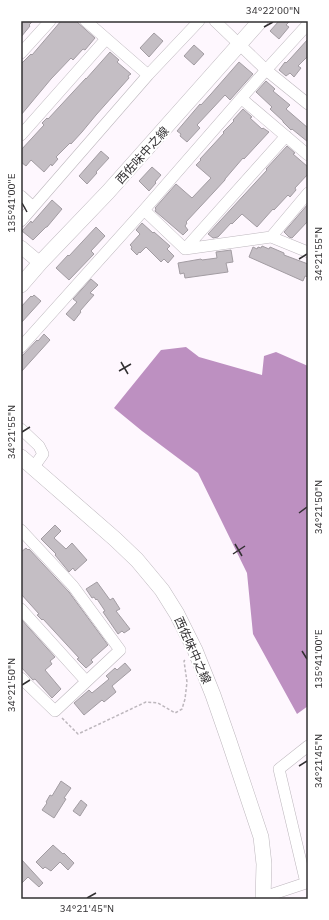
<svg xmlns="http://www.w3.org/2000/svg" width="329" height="920" font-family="'IBM Plex Sans','Noto Sans JP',sans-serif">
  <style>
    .water { fill: #bd90c1 }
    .building { fill: #c4bec4; stroke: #a29ca2 }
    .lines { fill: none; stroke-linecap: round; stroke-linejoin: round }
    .minor-casing { stroke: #bdb7bd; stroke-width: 12 }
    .tertiary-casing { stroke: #bdb7bd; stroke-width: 14 }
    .secondary-casing { stroke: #bdb7bd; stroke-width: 16 }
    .path { stroke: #bdb7bd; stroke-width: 1.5; stroke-dasharray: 3 2; stroke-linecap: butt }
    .minor { stroke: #fff; stroke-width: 11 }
    .tertiary { stroke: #fff; stroke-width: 13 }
    .secondary { stroke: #fff; stroke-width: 15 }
    .ticks { fill: none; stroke: #323032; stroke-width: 1.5 }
    .labels { text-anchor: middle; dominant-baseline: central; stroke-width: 4; stroke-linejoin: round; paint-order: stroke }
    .street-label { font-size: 12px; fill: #323032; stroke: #fff }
    .neatline { fill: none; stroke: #323032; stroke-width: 1.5 }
    .ticks-label { font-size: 10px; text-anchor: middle; fill: #323032 }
  </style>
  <rect width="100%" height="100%" fill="#fef7fe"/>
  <!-- water -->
  <path class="water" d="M186 347 199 357 262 375 264 356 276 352 308 366V706L297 714 253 634 247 573 198 473 142 431 114 408 161 350Z"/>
  <!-- building -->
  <path class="building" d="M21 21H33L29 25 30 26 21 37Z
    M61 21H76L95 38 85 50 83 49 73 60 71 58 51 79 21 115V64L31 54 32 55Z
    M279 21H290L286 25 289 27 279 39 270 31Z
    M154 33 163 41 149 57 140 48Z
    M308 39V56L298 66 301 68 294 77 290 73 286 76 279 70 285 62 286 63 290 59Z
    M194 45 204 54 194 65 184 56Z
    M110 52 119 60 117 62 131 74 128 76 129 78 96 115 82 132 71 144 70 143 56 157 58 159 52 166 51 164 44 172 31 160 26 166 21 162V150L44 125 42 123 47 118 48 119 73 92 86 78V79Z
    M239 62 253 74 230 100 225 95 212 109 197 125 200 128 187 142 180 136 181 134 177 131 200 104 201 105 211 94Z
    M266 81 275 89 273 91 290 105 286 109 308 128V142L292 129 291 130 283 122V121L270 109 272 107 256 92Z
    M243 109 252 117 250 118 262 129 263 128 269 132 244 159 243 158 225 179V180L213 193 186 222 187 223 185 226 188 230 183 235 155 211 156 209 155 208 176 184 192 198 211 178 196 165 201 160 200 159 224 133 223 132 234 121 233 120Z
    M287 146 295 153 293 154 308 167V174L295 188 296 190 290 197 288 195 274 210 273 209 257 227 242 214 232 224 231 223 218 237 213 238 208 234 267 170 266 169Z
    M101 151 109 158 96 172 97 173 87 184 79 176Z
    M152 167 161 175 155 182 156 183 149 191 139 181Z
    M52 200 62 209 47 227H46L33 240 22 231 31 221 32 223Z
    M308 204V221L292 238 289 237 284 232Z
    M142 223 153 233 154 232 170 246 167 249 174 256 168 263 164 259 161 262 146 247 140 253 139 252 137 255 131 249 132 247 130 245 140 234 136 230Z
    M96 227 105 236 91 251 94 254 69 280 56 268 68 255 69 256Z
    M262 246 269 249 270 247 284 253V255L308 264V277L305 276 303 281 249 257 253 247 257 249 258 247 261 248Z
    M231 250 233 262 226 263 228 272 185 278 184 273 180 274 178 263 201 259 202 260 217 258 216 252Z
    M91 279 98 285 90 293 94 295 80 311 81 312 74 321 66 314 77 302 73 299Z
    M34 295 41 301 21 323V307L31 296 32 297Z
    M44 334 50 340 21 372V357L37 340 38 341Z
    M55 525 61 531 54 538 66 549 72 543 87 560 75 571 73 568 69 572 55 555 56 554 41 539Z
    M26 548 28 550 29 549 69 592 108 645 91 660 93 662 86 668 77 659 79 658 43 619 42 620 37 615 39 614 21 594V552Z
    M97 582 110 600 113 598 120 609 116 611 130 629 124 633 122 631 118 634 103 612 105 611 97 599 96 600 94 597 92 598 86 589Z
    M21 619 55 657 50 661 52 664 45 670 61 689 52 698 35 679 33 680 21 667Z
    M125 663 131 670 112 686 116 692 104 702 102 700 84 715 74 703 89 690 92 693 109 679 106 676 115 668 117 670Z
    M61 781 71 788 64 798 66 799 54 818 42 810 47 803 46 802 50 795 52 796Z
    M81 800 87 805 80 816 73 811Z
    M53 845 63 854 64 853 74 863 68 870 60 862 51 871 45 867 43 869 36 862Z
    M21 859 43 883 39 887 28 877 21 884Z"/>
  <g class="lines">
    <!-- minor casing -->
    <g class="minor-casing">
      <path id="minor" d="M86 21 148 75
        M215 21 266 70 308 104
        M21 53 50 21
        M242 99 308 155
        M21 135 106 39
        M21 196 33 207
        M144 210 185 249
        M21 221 148 75 199 21
        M271 237 308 193
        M185 249 286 136
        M185 249 271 237 308 252
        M21 347 144 210 266 70 308 24
        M21 429 39 446 43 454 33 468
        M21 530 73 586 120 650 55 711 21 678
        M21 609 86 681
        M264 897 306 883 279 769 308 746"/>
    </g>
    <!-- tertiary casing -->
    <g class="tertiary-casing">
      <path id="tertiary" d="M21 247 40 263"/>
    </g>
    <!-- secondary casing -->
    <g class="secondary-casing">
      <path id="secondary" d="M21 285 40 263 108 192 260 21
        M21 457 115 539 137 560 162 590 177 614 195 650 213 695 229 741 261 837 264 864 263 899"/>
    </g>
    <!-- path -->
    <path class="path" d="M62 718 78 734 146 702 158 703 175 713 182 709 185 699 187 682 184 661 185 660"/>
    <!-- minor -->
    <use href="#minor" class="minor"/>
    <!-- tertiary -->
    <use href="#tertiary" class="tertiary"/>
    <!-- secondary -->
    <use href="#secondary" class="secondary"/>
  </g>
  <!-- ticks -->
  <path class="ticks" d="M264 27 273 22M22 203 27 212M299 259 307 254M121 362 128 374M119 371 131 364M22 432 30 427M299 513 307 507M235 544 242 556M233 554 245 546M302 651 307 659M22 685 30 680M299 766 307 761M87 898 96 893"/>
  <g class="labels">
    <!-- street labels -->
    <g class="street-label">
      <text transform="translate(142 155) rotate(-48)">西佐味中之線</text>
      <text transform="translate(193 650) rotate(66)">西佐味中之線</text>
    </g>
  </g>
  <!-- border -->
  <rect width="329" height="920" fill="none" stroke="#ffffff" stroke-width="44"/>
  <rect x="22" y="22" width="285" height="876" class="neatline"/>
  <g class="ticks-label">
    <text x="273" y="14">34°22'00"N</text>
    <text transform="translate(11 203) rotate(-90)" y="4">135°41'00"E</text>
    <text transform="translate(318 254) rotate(-90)" y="4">34°21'55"N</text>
    <text transform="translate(11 432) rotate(-90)" y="4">34°21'55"N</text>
    <text transform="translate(318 507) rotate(-90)" y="4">34°21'50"N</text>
    <text transform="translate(318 659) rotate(-90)" y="4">135°41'00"E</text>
    <text transform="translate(11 685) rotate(-90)" y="4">34°21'50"N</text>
    <text transform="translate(318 761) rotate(-90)" y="4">34°21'45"N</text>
    <text x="87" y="912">34°21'45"N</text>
  </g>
</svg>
